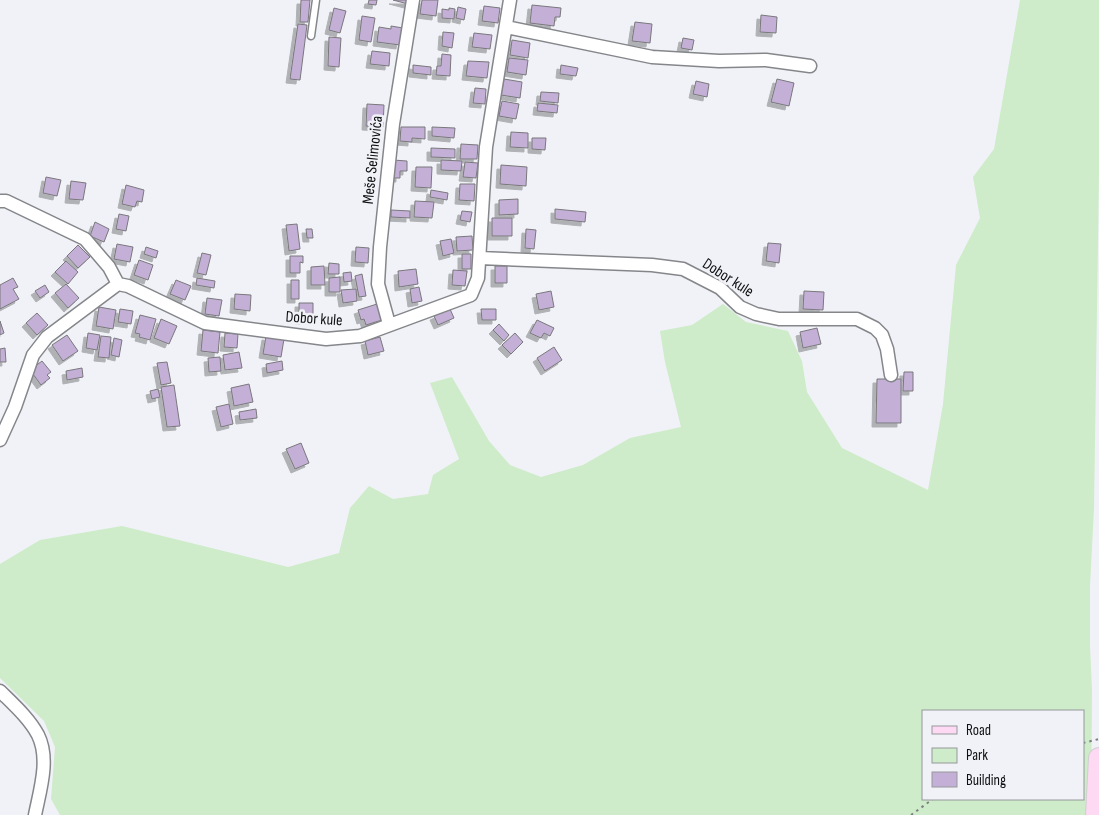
<svg xmlns="http://www.w3.org/2000/svg" width="1099" height="815" font-family="'Sofia Sans Condensed',sans-serif">
  <style>
    .green { fill: #ceecc9; fill-rule: evenodd }
    .building { fill: #c4afd7; stroke: #79787b; filter: url(#shadow) }
    .lines { fill: none; stroke-linecap: round; stroke-linejoin: round }
    .service-casing { stroke: #84868a; stroke-width: 9 }
    .minor-casing { stroke: #84868a; stroke-width: 15 }
    .primary-casing { stroke: #cfcfcf; stroke-width: 22 }
    .path { stroke: #7d7f82; stroke-width: 2; stroke-dasharray: 2.5 4; stroke-linecap: butt }
    .service { stroke: #fff; stroke-width: 6 }
    .minor { stroke: #fff; stroke-width: 12 }
    .primary { stroke: #fdd9f4; stroke-width: 20 }
    .labels { text-anchor: middle; dominant-baseline: central; stroke-width: 5; stroke-linejoin: round; paint-order: stroke }
    .street-label { font-size: 16px; fill: #0f1011; stroke: #f0f2f7 }
  </style>
  <defs>
    <filter id="shadow"><feDropShadow dx="-4" dy="4" stdDeviation="0" flood-color="#0004"/></filter>
  </defs>
  <rect width="100%" height="100%" fill="#f0f2f7"/>
  <!-- green -->
  <path class="green" d="M1020 0H1099V176L1094 508 1090 586V645L1092 691 1091 815H60L51 799 55 747 44 721 0 678V564L40 540 122 526 288 567 339 553 350 508 369 486 393 499 428 494 433 475 459 459 430 383 452 377 489 441 510 465 541 477 583 465 630 438 681 427 665 362 660 331 692 325 723 304 746 322 788 331 802 361 807 392 842 448 928 490 943 404 956 265 980 218 973 177 994 149ZM923 711H1083V799H923Z"/>
  <!-- building -->
  <path class="building" d="M301 0H310L308 22H300Z
    M369 0H377L376 5 368 4Z
    M393 0H409L408 4Z
    M422 0H438L436 16 420 14Z
    M532 5 561 8 560 17H555L554 26 530 23Z
    M484 6 500 8 498 23 482 21Z
    M458 7 466 9 464 20 456 18Z
    M334 8 346 11 340 33 329 30Z
    M449 8 455 9 454 19 442 18V9L449 10Z
    M761 15 777 17 776 33 760 32Z
    M362 16 375 18 371 42 359 40Z
    M635 22 652 24 650 43 632 41Z
    M298 24 307 25 300 80 290 79Z
    M391 26 403 28 400 45 377 42 379 27 391 29Z
    M443 32 454 33 452 48 442 46Z
    M474 33 492 35 490 49 472 47Z
    M329 37 341 38 339 67 328 66Z
    M683 38 694 40 692 50 681 48Z
    M512 40 530 43 528 58 510 55Z
    M372 51 390 53 389 66 370 64Z
    M442 54 451 55 450 76 436 75 437 66H441Z
    M509 58 528 60 526 75 507 72Z
    M468 61 489 62 487 78 466 76Z
    M413 65 431 67V75L413 73Z
    M561 65 578 68 576 76 560 74Z
    M504 79 522 82 520 98 501 95Z
    M777 79 794 83 789 106 771 102Z
    M696 81 709 84 707 97 693 94Z
    M475 88 486 89 485 104 473 103Z
    M541 92 559 93 558 103 540 101Z
    M502 101 519 104 516 119 499 116Z
    M538 103 558 105 557 113 537 111Z
    M367 104 384 105 383 127 366 126Z
    M401 127H425V139L412 138V142L400 141Z
    M432 127 455 128 454 138 432 136Z
    M511 132 528 133V148L510 147Z
    M532 138H546L545 150 532 149Z
    M461 144 478 145 477 159H460Z
    M431 148 455 149V158L431 157Z
    M393 160 407 161V171H400V178H392Z
    M441 160 462 161 461 171 441 170Z
    M465 162 478 163 476 178 463 177Z
    M501 165 527 167 526 186 500 184Z
    M416 167H432L431 188 415 187Z
    M46 177 61 180 57 196 43 193Z
    M71 181 86 183 83 200 69 199Z
    M460 184H475L474 201 459 200Z
    M126 185 144 190 142 202 137 201 135 207 122 204Z
    M431 190 448 193 447 200 430 197Z
    M518 199V214L499 215V200Z
    M415 201 434 202 432 218 414 217Z
    M555 209 586 212 585 222 555 219Z
    M391 210 410 211V218L391 217Z
    M462 211 472 212 470 222 460 220Z
    M119 214 129 216 126 231 116 229Z
    M492 218H512V236H492Z
    M95 222 109 229 104 242 90 236Z
    M297 224 300 249 289 251 286 225Z
    M306 229H312L313 238H307Z
    M526 229 536 230 534 249 525 248Z
    M472 236 473 250 457 251 456 237Z
    M451 239 454 253 443 256 440 241Z
    M768 243 781 244 779 263 766 261Z
    M117 244 133 247 130 262 114 259Z
    M78 245 90 257 78 268 67 256Z
    M146 247 158 251 156 258 144 254Z
    M356 247 369 248 368 263 355 262Z
    M202 253 211 255 206 275 197 273Z
    M462 254H471V269H462Z
    M290 256H303V263L300 262V273H290Z
    M139 260 153 265 148 280 134 275Z
    M66 261 78 272 68 284 55 272Z
    M329 263 339 264V274H328Z
    M324 266 325 285H311V267Z
    M495 266H507V283H495Z
    M416 269 418 284 399 287 398 271Z
    M453 270 467 271 465 286 452 285Z
    M351 272 352 281 344 282 343 273Z
    M362 274 366 296 359 297 355 276Z
    M340 277V292H329V278Z
    M13 278 18 287 13 289 19 299 0 309V285Z
    M197 278 215 281 214 288 196 285Z
    M176 280 191 286 185 300 170 294Z
    M291 280H299V299H291Z
    M66 284 79 298 68 308 55 293Z
    M45 285 49 292 40 298 35 291Z
    M419 287 422 301 412 303 410 289Z
    M356 289 357 301 343 303 341 290Z
    M551 291 554 307 539 310 536 294Z
    M804 291 824 292 823 310 803 309Z
    M235 294 251 295 250 311 234 309Z
    M207 298 222 300 219 316 205 314Z
    M299 303H313V320H299Z
    M377 304 382 320 366 325 364 319 361 320 358 310Z
    M99 307 116 310 113 329 96 326Z
    M120 309 133 311 131 324 118 322Z
    M450 309 454 318 438 325 434 316Z
    M481 309H496V320H482Z
    M37 313 48 325 37 335 26 323Z
    M140 315 156 319 150 340 139 337 140 334 135 333Z
    M161 319 177 326 169 344 154 338Z
    M537 320 554 328 550 336 544 333 541 338 530 333Z
    M0 321 4 333 0 335Z
    M499 324 509 335 504 341 493 330Z
    M817 328 821 344 803 348 800 332Z
    M203 330 220 332 218 353 201 351Z
    M88 333 100 335 97 350 86 348Z
    M225 333 238 334 237 348 224 347Z
    M515 333 523 342 511 354 502 345Z
    M67 335 78 351 63 361 52 345Z
    M101 336 111 337 109 358 98 357Z
    M266 336 284 339 281 357 263 354Z
    M380 337 384 351 368 355 365 341Z
    M114 338 122 340 119 357 111 355Z
    M554 347 562 360 545 371 537 358Z
    M5 348 6 362H0V349Z
    M239 352 242 368 225 370 223 355Z
    M220 357 221 371 209 372 208 358Z
    M42 361 51 372 47 375 50 378 41 385 30 370Z
    M282 361 283 370 267 373 266 364Z
    M167 362 171 383 161 385 157 363Z
    M82 368 83 377 67 380 66 371Z
    M904 372H913V391H903Z
    M877 379H901V423H876Z
    M249 384 253 402 234 406 231 388Z
    M174 385 180 426 167 427 161 387Z
    M158 389 160 397 152 399 150 391Z
    M229 404 233 424 221 427 216 407Z
    M256 409 257 418 240 420 239 412Z
    M301 443 309 463 295 469 286 449Z"/>
  <g class="lines">
    <!-- service casing -->
    <g class="service-casing">
      <path id="service" d="M311 36 316 0"/>
    </g>
    <!-- minor casing -->
    <g class="minor-casing">
      <path id="minor" d="M506 27 652 57 719 61 766 60 810 66
        M0 201H6L85 239 109 267 118 284
        M480 258 652 265 683 269 720 288 740 307 756 314 779 319H857L875 328 882 335 887 349 891 375
        M389 324 378 284 380 247 393 124 413 0
        M0 440 15 407 33 355 47 337 118 284 128 286 205 323 326 339 360 336 471 295 478 278 486 147 510 0
        M0 691C13 704 29 718 38 735 50 759 40 790 35 815"/>
    </g>
    <!-- primary casing -->
    <g class="primary-casing">
      <path id="primary" d="M1096 815 1099 758"/>
    </g>
    <!-- path -->
    <path class="path" d="M1083 743 1099 739
      M911 815 933 799"/>
    <!-- service -->
    <use href="#service" class="service"/>
    <!-- minor -->
    <use href="#minor" class="minor"/>
    <!-- primary -->
    <use href="#primary" class="primary"/>
  </g>
  <g class="labels">
    <!-- street labels -->
    <g class="street-label">
      <text transform="translate(373 160) rotate(-84)">Meše Selimovića</text>
      <text transform="translate(728 278) rotate(33)">Dobor kule</text>
      <text transform="translate(314 319) rotate(4)">Dobor kule</text>
    </g>
  </g>
  <!-- legend -->
  <rect x="922" y="710" width="162" height="90" fill="#f0f2f7" stroke="#96989b"/>
  <rect x="932" y="726" width="25" height="8" fill="#fdd9f4" stroke="#96989b"/>
  <text x="966" y="735" font-size="15" fill="#0f1011">Road</text>
  <rect x="932" y="748" width="25" height="15" fill="#ceecc9" stroke="#96989b"/>
  <text x="966" y="760" font-size="15" fill="#0f1011">Park</text>
  <rect x="932" y="772" width="25" height="15" fill="#c4afd7" stroke="#96989b"/>
  <text x="966" y="785" font-size="15" fill="#0f1011">Building</text>
</svg>
